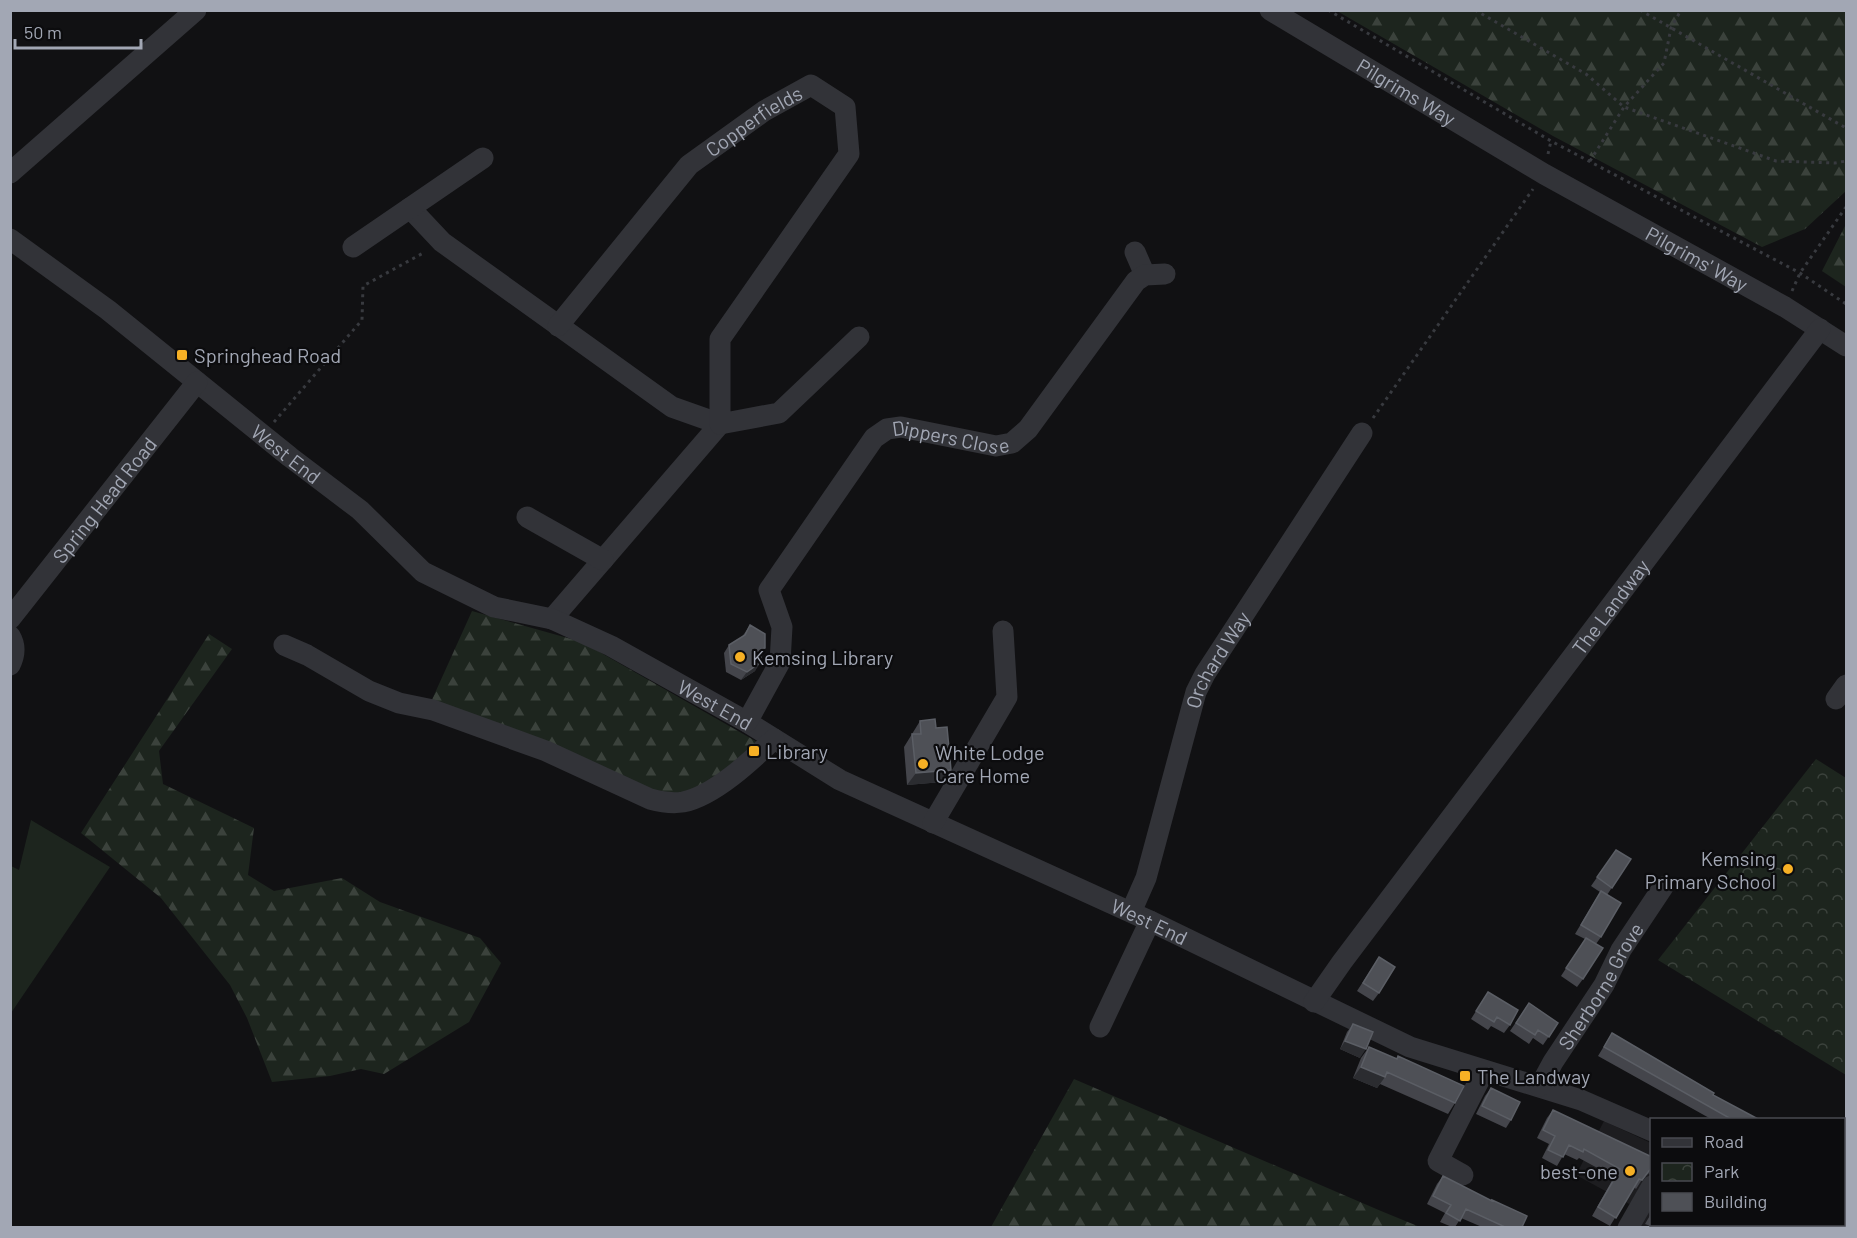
<svg xmlns="http://www.w3.org/2000/svg" width="1857" height="1238" font-family="Barlow,sans-serif">
  <style>
    .built { fill: #1d1d20 }
    .grass { fill: #1d251e }
    .forest { fill: url(#forest-firs) }
    .park { fill: url(#park-crowns) }
    .lines { fill: none; stroke-linecap: round; stroke-linejoin: round }
    .path { stroke: #383a3f; stroke-width: 3; stroke-dasharray: 3 4.5; stroke-linecap: butt }
    .minor { stroke: #323338; stroke-width: 21 }
    .wall { fill: #44454b }
    .shaded-wall { fill: #2b2c30 }
    .building { fill: #4e5056; stroke: #5b5e65; stroke-width: 1.5 }
    .poi-dot { fill: #f6b025; stroke: #0c0c0e; stroke-width: 2 }
    .labels { text-anchor: middle; dominant-baseline: central; stroke-width: 4.5; stroke-linejoin: round; paint-order: stroke }
    .street-label { font-size: 20px; fill: #a2a7b4; stroke: #0c0c0e }
    .poi-label { font-size: 20px; fill: #a2a7b4; stroke: #0c0c0e; text-anchor: start }
  </style>
  <defs>
    <pattern id="forest-firs" width="22" height="20" patternUnits="userSpaceOnUse" patternTransform="scale(1.5)"><rect width="22" height="20" fill="#1d251e"/><path d="M5 1l3.5 6h-7zM16 11l3.5 6h-7z" fill="#3b423c"/></pattern>
    <pattern id="park-crowns" width="20" height="18" patternUnits="userSpaceOnUse" patternTransform="scale(1.5)"><rect width="20" height="18" fill="#1d251e"/><path d="M2 6a3 3 0 1 1 6 0M12 15a3 3 0 1 1 6 0" fill="none" stroke="#3b423c"/></pattern>
  </defs>
  <rect width="100%" height="100%" fill="#111113"/>
  <!-- built -->
  <path class="built" d="M1604 1121 1651 1143 1652 1224 1693 1227H1634L1642 1211 1576 1175Z"/>
  <!-- grass -->
  <path class="grass" d="M31 820 110 867 11 1013V866L19 870Z"/>
  <!-- forest -->
  <path class="forest" d="M1337 11H1846V191L1805 229 1762 247 1553 136Z
    M1846 224V287L1822 271Z
    M472 611 582 642 759 743 690 796 656 797 430 704Z
    M209 634 232 649 159 751 163 784 254 828 248 875 274 891 342 878 380 902 480 938 501 963 469 1022 384 1074 361 1069 330 1076 272 1082 247 1018 230 985 161 898 81 833Z
    M1074 1079 1381 1211 1420 1227H991Z"/>
  <!-- park -->
  <path class="park" d="M1816 759 1846 778V1075L1658 960Z"/>
  <g class="lines">
    <!-- path -->
    <path class="path" d="M1328 10 1551 141 1800 273 1846 304
      M1475 10 1586 74 1624 107 1776 161 1835 163 1846 161
      M1640 10 1846 128
      M1548 154 1551 141
      M1590 161 1624 107 1664 63 1671 28 1681 10
      M1792 291 1800 273 1846 207
      M1373 418 1533 189
      M274 422 362 320 363 286 425 252"/>
    <!-- minor -->
    <g class="minor">
      <path id="s1" d="M1270 10 1544 174 1785 307 1846 346"/>
      <path d="M10 173 196 10"/>
      <path d="M410 208 442 242 672 407 720 424 552 619"/>
      <path id="s2" d="M10 239 108 310 290 457 360 510 423 572 494 607 552 619 611 646 747 722 840 780 1150 921 1410 1047 1581 1100 1652 1131"/>
      <path d="M353 247 483 158"/>
      <path d="M1135 252 1145 275"/>
      <path id="s3" d="M558 326 689 165 764 111 811 85 845 107 849 154 720 339V424L779 413 859 337"/>
      <path d="M527 517 603 560"/>
      <path id="s4" d="M10 619 197 382"/>
      <path d="M10 636C16 646 15 655 10 665"/>
      <path d="M284 645 307 655 369 691 399 703 433 710 546 751 650 799C661 802 671 804 683 802 714 796 752 760 774 739"/>
      <path d="M1836 699 1846 685"/>
      <path id="s5" d="M747 722 780 662 782 627 769 590 874 438 887 429 901 427 996 446 1012 443 1028 429 1136 281 1145 275 1165 274"/>
      <path d="M933 823 1007 697 1003 631"/>
      <path id="s6" d="M1131 912 1146 878 1196 692 1205 674 1362 433"/>
      <path id="s7" d="M1314 1002 1342 962 1820 329"/>
      <path d="M1100 1027 1150 921"/>
      <path id="s8" d="M1540 1086 1553 1062 1604 985 1621 950 1663 887"/>
      <path d="M1463 1175 1438 1161 1484 1071"/>
      <path d="M1812 1224 1817 1228"/>
      <path d="M1628 1228 1652 1186"/>
    </g>
  </g>
  <!-- wall -->
  <path class="wall" d="M750 625 765 648 761 653 755 671 741 680 726 672 724 653 729 645 742 637Z
    M920 721 936 728 942 782 907 785 904 747Z
    M1616 850 1631 859 1607 895 1601 937 1596 944 1583 979 1577 987 1561 976 1585 939 1575 934 1600 892 1591 886Z
    M1379 957V993L1373 1001 1357 991Z
    M1488 992 1510 1025 1504 1033 1491 1026 1488 1030 1471 1019Z
    M1529 1003 1558 1023 1543 1045 1533 1038 1529 1044 1510 1031Z
    M1353 1024 1360 1058 1340 1049 1347 1032Z
    M1612 1033 1713 1095 1758 1119H1711L1598 1056Z
    M1369 1047 1455 1103 1448 1114 1380 1084 1377 1088 1353 1078 1361 1058Z
    M1491 1088 1511 1120 1506 1128 1476 1114 1485 1096Z
    M1553 1110 1652 1157V1173L1645 1175 1636 1189 1634 1187 1610 1226 1592 1216 1614 1177 1579 1158 1577 1160 1564 1154 1557 1166 1542 1158 1549 1144 1537 1138 1547 1118Z
    M1844 1167 1846 1169V1201L1844 1200Z
    M1443 1176 1522 1227H1482L1461 1218 1455 1227H1452L1440 1222 1445 1213 1427 1204 1437 1184Z
    M1652 1212V1224H1716L1714 1227H1653L1645 1224Z"/>
  <!-- shaded-wall -->
  <path class="shaded-wall" d="M761 662 755 671 741 680 747 672Z
    M951 770 942 782 907 785 916 773Z
    M1345 1041 1366 1049 1360 1058 1340 1049Z
    M1361 1067 1385 1077 1377 1088 1353 1078Z
    M1652 1167 1651 1173 1645 1175Z"/>
  <!-- building -->
  <path class="building" d="M750 625 765 634V648L761 649V662L747 672 731 664 729 645 745 635Z
    M935 719 936 728 947 727 951 770 916 773 912 734H921L920 721Z
    M1616 850 1631 859 1612 888 1597 877Z
    M1601 891 1621 903 1601 937 1581 925Z
    M1586 938 1603 948 1583 979 1566 968Z
    M1379 957 1395 967 1379 993 1363 983Z
    M1488 992 1518 1010 1510 1025 1497 1017 1494 1022 1476 1011Z
    M1529 1003 1558 1023 1549 1037 1538 1030 1535 1035 1516 1023Z
    M1353 1024 1373 1032 1366 1049 1345 1041Z
    M1612 1033 1714 1093 1713 1095 1758 1119H1731L1604 1047Z
    M1369 1047 1397 1059 1398 1056 1464 1086 1455 1103 1387 1072 1385 1077 1361 1067Z
    M1491 1088 1520 1102 1511 1120 1482 1106Z
    M1553 1110 1652 1157V1167L1642 1180 1639 1179 1616 1218 1598 1207 1620 1169 1584 1149 1583 1152 1569 1145 1563 1157 1548 1150 1555 1136 1543 1130Z
    M1844 1167 1846 1169V1190L1844 1188Z
    M1443 1176 1492 1201V1200L1527 1216 1522 1227H1505L1466 1209 1460 1221 1446 1213 1451 1205 1433 1196Z
    M1671 1224H1693L1691 1227H1678Z
    M1701 1224H1716L1714 1227H1707Z"/>
  <!-- markers -->
  <g class="poi-dot">
    <rect x="176" y="349" width="12" height="12" rx="3"/>
    <circle cx="740" cy="657" r="6"/>
    <rect x="748" y="745" width="12" height="12" rx="3"/>
    <circle cx="923" cy="764" r="6"/>
    <circle cx="1788" cy="869" r="6"/>
    <rect x="1459" y="1070" width="12" height="12" rx="3"/>
    <circle cx="1630" cy="1171" r="6"/>
  </g>
  <g class="labels">
    <!-- street labels -->
    <g class="street-label">
      <text stroke="none"><textPath href="#s1" startOffset="159">Pilgrims Way</textPath></text>
      <text stroke="none"><textPath href="#s3" startOffset="286">Copperfields</textPath></text>
      <text stroke="none"><textPath href="#s1" startOffset="494">Pilgrims' Way</textPath></text>
      <text stroke="none"><textPath href="#s5" startOffset="408">Dippers Close</textPath></text>
      <text stroke="none"><textPath href="#s2" startOffset="350">West End</textPath></text>
      <text stroke="none"><textPath href="#s4" startOffset="152">Spring Head Road</textPath></text>
      <text stroke="none"><textPath href="#s7" startOffset="494">The Landway</textPath></text>
      <text stroke="none"><textPath href="#s6" startOffset="268">Orchard Way</textPath></text>
      <text stroke="none"><textPath href="#s2" startOffset="854">West End</textPath></text>
      <text stroke="none"><textPath href="#s2" startOffset="1340">West End</textPath></text>
      <text stroke="none"><textPath href="#s8" startOffset="117">Sherborne Grove</textPath></text>
    </g>
    <!-- poi labels -->
    <g class="poi-label">
      <text x="194" y="355">Springhead Road</text>
      <text x="752" y="657">Kemsing Library</text>
      <text x="766" y="751">Library</text>
      <text x="935" y="752">White Lodge<tspan x="935" dy="23">Care Home</tspan></text>
      <text x="1776" y="858" text-anchor="end">Kemsing<tspan x="1776" dy="23">Primary School</tspan></text>
      <text x="1477" y="1076">The Landway</text>
      <text x="1618" y="1171" text-anchor="end">best-one</text>
    </g>
  </g>
  <!-- border -->
  <rect width="1857" height="1238" fill="none" stroke="#a2a7b4" stroke-width="24"/>
  <!-- legend -->
  <rect x="1650" y="1118" width="195" height="108" fill="#0c0c0e" stroke="#484a50" stroke-width="1.5"/>
  <rect x="1662" y="1138" width="30" height="9" fill="#323338" stroke="#484a50" stroke-width="1.5"/>
  <text x="1704" y="1148" font-size="18" fill="#a2a7b4">Road</text>
  <rect x="1662" y="1163" width="30" height="18" fill="url(#park-crowns)" stroke="#484a50" stroke-width="1.5"/>
  <text x="1704" y="1178" font-size="18" fill="#a2a7b4">Park</text>
  <rect x="1662" y="1193" width="30" height="18" fill="#4e5056" stroke="#484a50" stroke-width="1.5"/>
  <text x="1704" y="1208" font-size="18" fill="#a2a7b4">Building</text>
  <!-- scale -->
  <path d="M15 39v9h126v-9" fill="none" stroke="#a2a7b4" stroke-width="3"/>
  <text x="24" y="39" font-size="18" fill="#a2a7b4" stroke="#0c0c0e" stroke-width="4.5" paint-order="stroke">50 m</text>
</svg>
